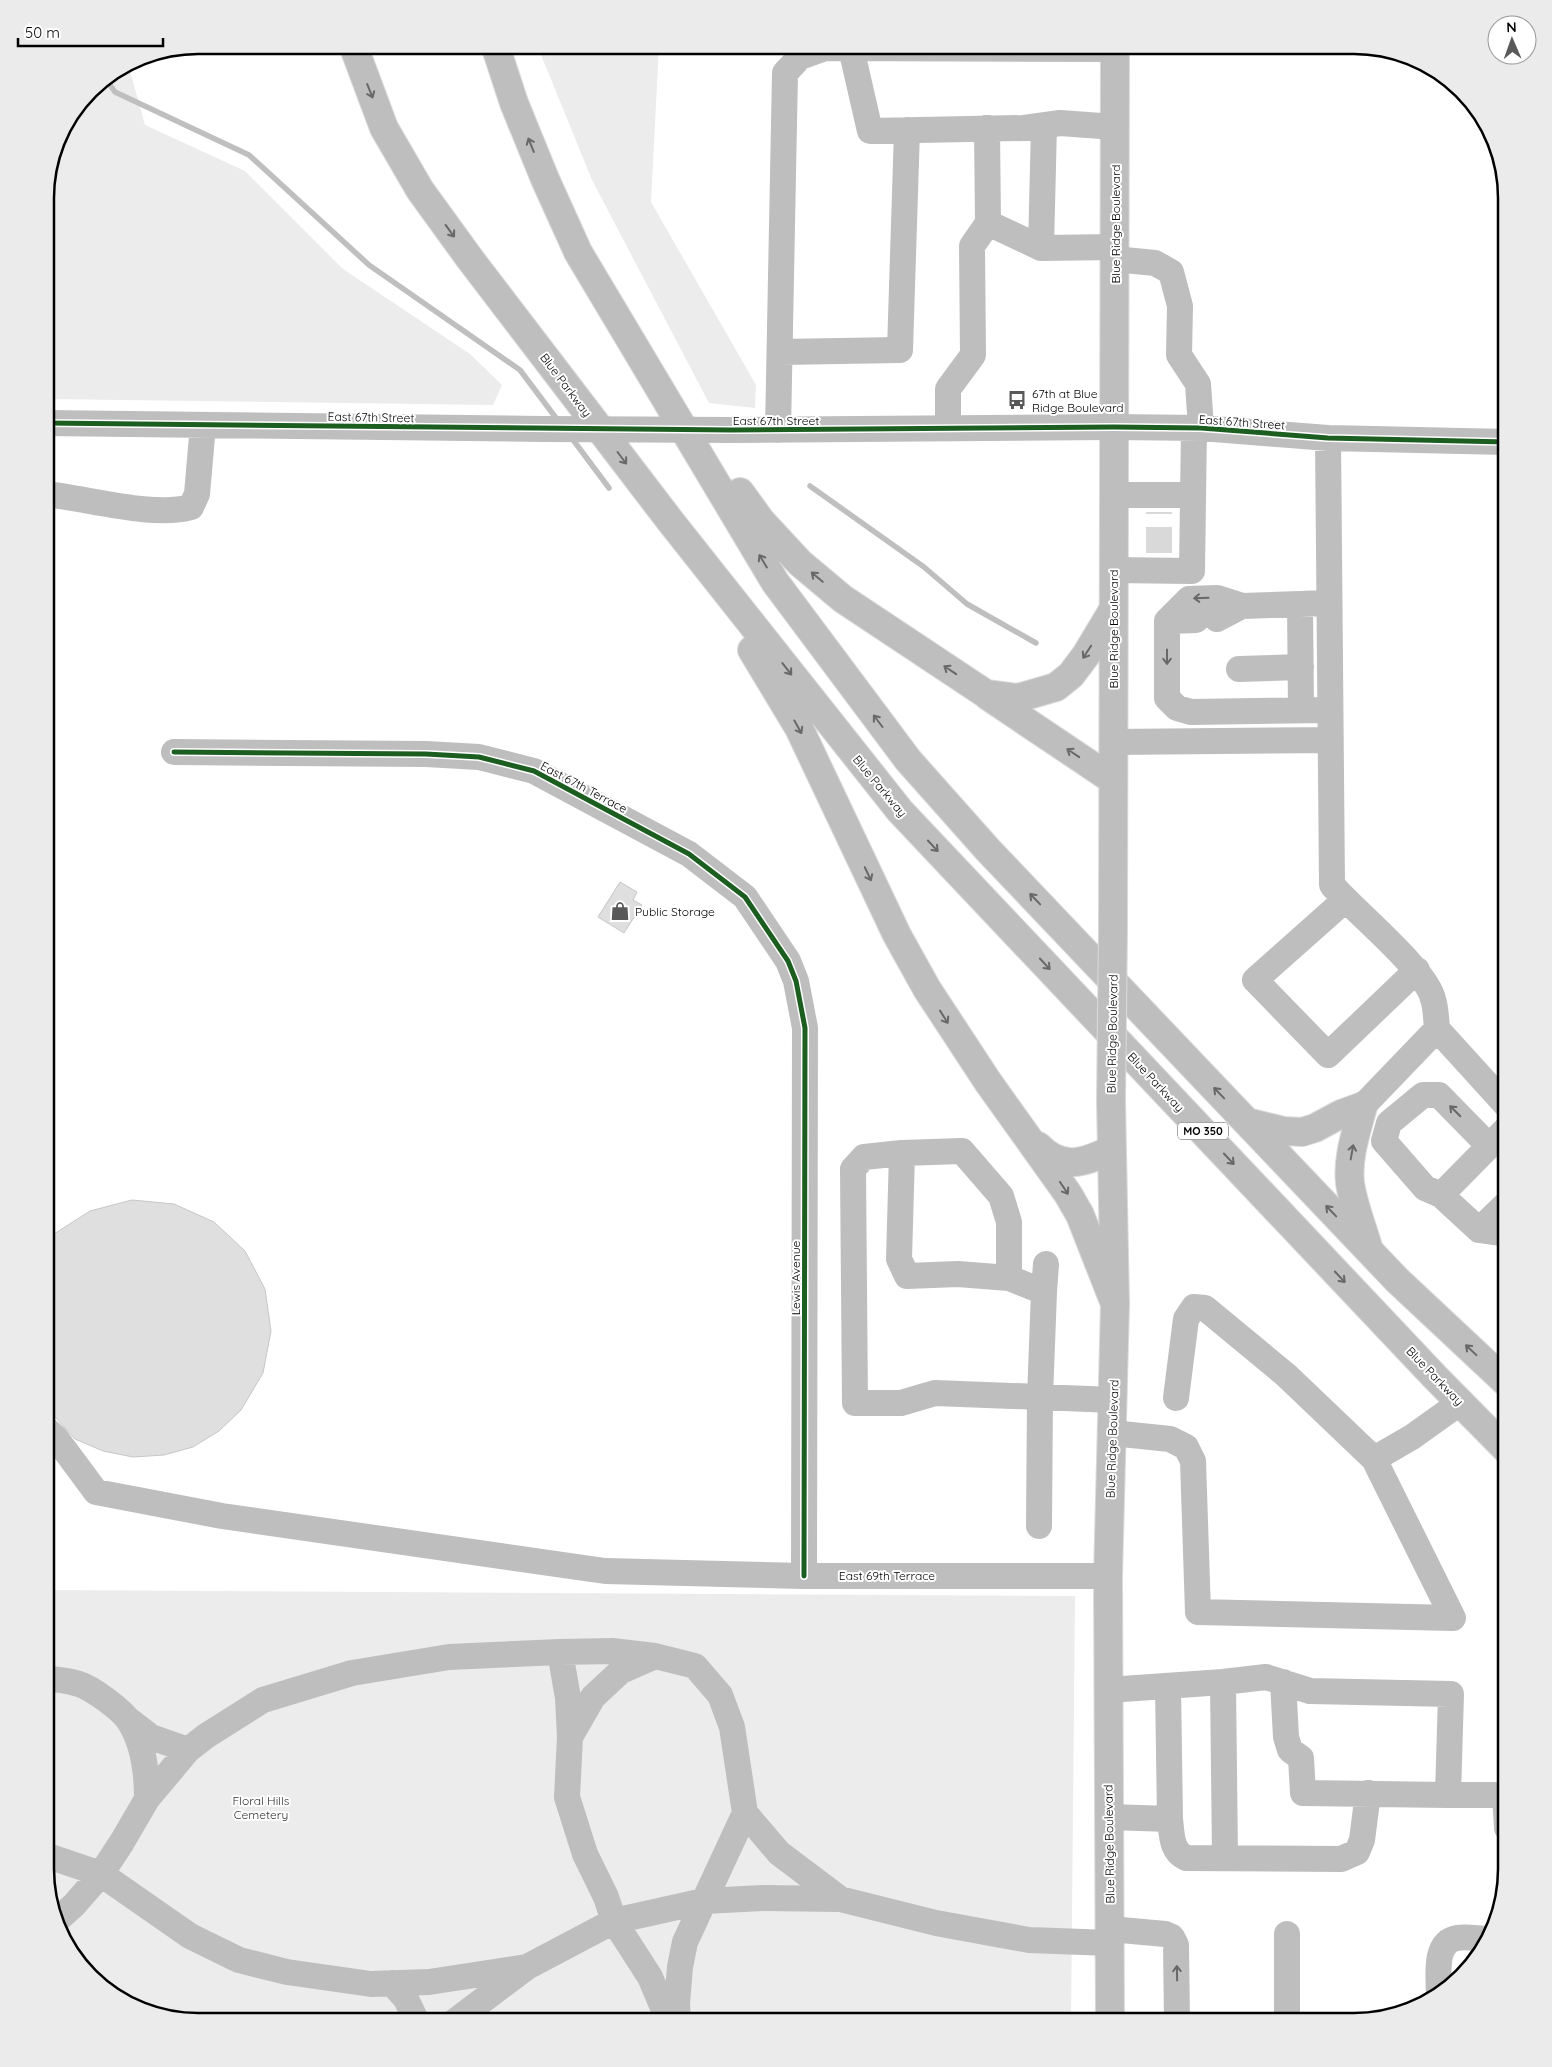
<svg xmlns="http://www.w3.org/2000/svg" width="1552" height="2067" font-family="Quicksand,sans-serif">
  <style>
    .green { fill: #ececec }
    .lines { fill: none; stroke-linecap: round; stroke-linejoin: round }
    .stream { stroke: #bfbfbf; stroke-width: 5.5 }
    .building { fill: #dfdfdf; stroke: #c7c7c7 }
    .minor-tunnel { stroke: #d9d9d9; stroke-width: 26; stroke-dasharray: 26 13; stroke-linecap: butt }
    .major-casing { stroke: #dbdbdb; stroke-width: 30 }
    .highway-casing { stroke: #dbdbdb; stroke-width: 30 }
    .minor { stroke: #bebebe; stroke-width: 26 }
    .major { stroke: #bebebe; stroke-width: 28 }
    .highway { stroke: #bebebe; stroke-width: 28 }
    .major-bridge-casing { stroke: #dbdbdb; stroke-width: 30; stroke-linecap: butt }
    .minor-bridge { stroke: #bebebe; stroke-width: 26 }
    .major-bridge { stroke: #bebebe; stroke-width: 28 }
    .cycleway-casing { stroke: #fff; stroke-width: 8 }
    .cycleway { stroke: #1b5e20; stroke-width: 5 }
    .oneway { stroke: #686868 }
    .labels { text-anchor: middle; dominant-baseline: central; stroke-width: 4; stroke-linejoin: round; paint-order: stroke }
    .shield { fill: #fff; stroke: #4c4c4c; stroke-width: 1 }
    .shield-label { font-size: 11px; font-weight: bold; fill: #000 }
    .street-label { font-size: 12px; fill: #000; stroke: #fff }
    .poi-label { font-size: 12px; fill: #000; stroke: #fff; text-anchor: start }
    .park-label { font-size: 12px; fill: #333; stroke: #fff }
    .rim { fill: none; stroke: #000; stroke-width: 2.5 }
  </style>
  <rect width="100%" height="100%" fill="#fff"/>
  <!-- green -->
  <path class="green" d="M537 45H659L651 202 756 385 755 408 709 403 592 180Z
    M128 64 145 125 245 171 343 269 470 354 502 385 493 405 45 399V188L61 130 97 83Z
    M45 1590 1075 1596 1071 2022H198L122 2002 71 1954 50 1909 45 1869Z"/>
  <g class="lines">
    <!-- stream -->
    <path class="stream" d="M105 78 115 92 249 155 369 265 520 370 559 422
      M571 437 609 488
      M810 486 924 567 967 604 1036 643"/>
  </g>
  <!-- building -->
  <path class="building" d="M620 882 637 892 633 900 642 905 624 933 598 917Z
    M132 1200 174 1204 214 1222 245 1251 265 1289 271 1331 263 1373 241 1410 219 1431 193 1447 164 1455 133 1457 103 1451 75 1439 55 1417 45 1413V1246L54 1234 90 1211Z"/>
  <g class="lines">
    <!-- minor-tunnel -->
    <path class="minor-tunnel" d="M1159 553V512"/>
    <!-- major casing -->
    <g class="major-casing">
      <path id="major" d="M1113 930 1115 45
        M1110 2022 1108 1576 1115 1304 1111 1100"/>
    </g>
    <!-- highway casing -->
    <g class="highway-casing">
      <path id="highway" d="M353 45 384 128 420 190 470 259 671 522 900 811 1435 1377 1507 1450
        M495 45 514 103 545 179 578 252 775 582 908 760 988 850 1397 1280 1507 1383
        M740 492 761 521 800 563 843 599 986 694 1018 698 1056 687 1071 675 1086 655 1113 610
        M752 650 799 728 897 935 927 989 988 1082 1068 1194 1080 1215 1115 1304
        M988 696 1113 780
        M1247 1122 1284 1131 1302 1132 1315 1128 1341 1114 1363 1106C1357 1130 1347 1157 1350 1183 1353 1204 1362 1226 1368 1247
        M1038 1146C1062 1171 1083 1163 1111 1150"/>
    </g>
    <!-- minor -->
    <path class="minor" d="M851 48 870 131 1024 128 1060 123 1115 127
      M987 128 988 223 1041 248 1115 247
      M1041 248 1044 125
      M1114 259 1155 263 1171 272 1180 306 1179 355 1198 384 1201 428
      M780 352 900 350 907 130
      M45 423 544 429
      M948 428V389L973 355 972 246 988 223
      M732 430 1114 427 1201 428 1328 438 1507 442
      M778 430 785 73 800 57 825 48 1115 49
      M1328 438 1332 885C1355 912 1426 969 1433 999 1436 1008 1436 1019 1437 1029
      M45 494C86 498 153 518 191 507L197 494 203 425
      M1114 495H1193
      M1113 570 1192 571 1194 428
      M1300 604 1301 710
      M1217 619 1242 606 1329 603
      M1196 620 1167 621V698L1177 708 1191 712 1330 710
      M1167 621 1189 599 1217 598 1242 606
      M1239 669 1301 667
      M1113 742 1330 740
      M174 752 426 754 479 757 534 771 689 854 745 897 788 961 796 981 805 1028 804 1576
      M1345 900 1255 980 1328 1055 1417 970
      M1363 1106 1437 1029 1507 1106
      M902 1153 899 1259 907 1276 958 1274 1009 1278
      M1441 1195 1425 1188 1384 1141 1389 1123 1423 1095H1439L1489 1146
      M1479 1230 1507 1203
      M1507 1234 1479 1230 1441 1195 1507 1128
      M1044 1292 1046 1264
      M1176 1398 1186 1319 1194 1307 1205 1308 1286 1375 1374 1459
      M45 1428 56 1438 96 1492 222 1516 605 1571 804 1576H1108
      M1112 1433 1170 1439 1186 1447 1193 1461 1198 1612 1453 1618 1374 1459 1412 1437 1461 1402
      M1039 1526 1040 1397 935 1393 901 1403H855L853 1169 864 1157 902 1153 962 1151 1001 1196 1009 1222V1278L1044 1292 1040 1397 1113 1400
      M45 1679C56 1679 69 1681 79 1684 92 1688 122 1710 129 1721 144 1744 147 1772 147 1799
      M1223 1682 1225 1858
      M1108 1690 1223 1682 1266 1677 1310 1691 1451 1694 1448 1795 1303 1793 1301 1758 1290 1750 1286 1737 1283 1682
      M129 1720 151 1737 188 1750
      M570 1737 593 1697 621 1671 655 1656
      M1448 1795H1505L1507 1828
      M1109 1817 1170 1819 1168 1686
      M1170 1819C1172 1835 1171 1851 1186 1858L1341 1859 1357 1852 1362 1840 1368 1793
      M45 1855 101 1874 190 1936 239 1960 287 1972 371 1984 429 1982 527 1967
      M840 1899 763 1898 704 1901 614 1921 606 1897 585 1854 567 1797 570 1737 568 1698 560 1652 612 1651 655 1656 695 1666 720 1695 732 1727 745 1813 779 1853 840 1899 936 1923 1029 1940 1110 1943
      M56 1921 74 1905 101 1874 122 1842 147 1799 188 1750 206 1736 263 1700 352 1673 449 1657 560 1652
      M1110 1929 1165 1934 1172 1937 1176 1945 1177 2022
      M1287 1934V2022
      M392 1983 406 1999 417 2022
      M1439 1996C1439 1978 1433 1942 1457 1938 1466 1936 1479 1939 1488 1939
      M454 2022 527 1967 614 1921 650 1977 669 2022
      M678 2022 677 2003 680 1967 685 1942 745 1813"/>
    <!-- major -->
    <use href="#major" class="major"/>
    <!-- highway -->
    <use href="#highway" class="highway"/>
    <!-- major-bridge casing -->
    <g class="major-bridge-casing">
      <path id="major-bridge" d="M1111 1100 1113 930"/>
    </g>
    <!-- minor-bridge -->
    <path class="minor-bridge" d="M544 429 732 430"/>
    <!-- major-bridge -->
    <use href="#major-bridge" class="major-bridge"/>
    <!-- cycleway casing -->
    <g class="cycleway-casing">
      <path id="cycleway" d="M45 423 732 430 1114 427 1201 428 1328 438 1507 442
        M174 752 426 754 479 757 534 771 689 854 745 897 788 961 796 981 805 1028 804 1576"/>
    </g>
    <!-- cycleway -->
    <use href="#cycleway" class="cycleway"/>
  </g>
  <!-- one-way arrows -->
  <defs><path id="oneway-shaft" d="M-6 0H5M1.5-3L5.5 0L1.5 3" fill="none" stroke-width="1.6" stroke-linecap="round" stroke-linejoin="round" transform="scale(1.25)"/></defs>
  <g class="oneway">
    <use href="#oneway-shaft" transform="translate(370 91) rotate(68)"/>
    <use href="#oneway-shaft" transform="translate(531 145) rotate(-112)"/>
    <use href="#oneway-shaft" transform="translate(450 231) rotate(54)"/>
    <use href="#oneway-shaft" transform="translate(622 458) rotate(53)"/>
    <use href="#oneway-shaft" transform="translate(763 561) rotate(-121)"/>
    <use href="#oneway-shaft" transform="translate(817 577) rotate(-140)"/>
    <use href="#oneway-shaft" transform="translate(1201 598) rotate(178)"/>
    <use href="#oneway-shaft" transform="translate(1087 652) rotate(123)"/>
    <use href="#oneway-shaft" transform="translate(1167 657) rotate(90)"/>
    <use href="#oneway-shaft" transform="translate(787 669) rotate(52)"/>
    <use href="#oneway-shaft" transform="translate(950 670) rotate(-146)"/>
    <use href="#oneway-shaft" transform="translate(878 721) rotate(-127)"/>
    <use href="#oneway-shaft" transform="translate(798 727) rotate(61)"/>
    <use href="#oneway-shaft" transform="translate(1073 753) rotate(-146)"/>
    <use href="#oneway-shaft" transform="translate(933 846) rotate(47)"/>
    <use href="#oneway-shaft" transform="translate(868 874) rotate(65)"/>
    <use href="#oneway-shaft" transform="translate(1035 899) rotate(-134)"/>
    <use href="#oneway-shaft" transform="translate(1045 964) rotate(47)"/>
    <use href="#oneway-shaft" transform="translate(944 1017) rotate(58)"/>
    <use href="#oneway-shaft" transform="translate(1219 1093) rotate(-134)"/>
    <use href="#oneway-shaft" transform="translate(1455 1111) rotate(-135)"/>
    <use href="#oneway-shaft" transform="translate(1352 1152) rotate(-80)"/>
    <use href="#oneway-shaft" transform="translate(1229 1159) rotate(47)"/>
    <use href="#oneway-shaft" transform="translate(1064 1188) rotate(56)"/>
    <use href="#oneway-shaft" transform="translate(1331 1211) rotate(-134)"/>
    <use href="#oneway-shaft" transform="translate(1340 1277) rotate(47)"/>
    <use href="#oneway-shaft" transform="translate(1471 1350) rotate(-137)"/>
    <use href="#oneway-shaft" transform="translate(1177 1973) rotate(-91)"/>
  </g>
  <!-- icons -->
  <defs>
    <g id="bus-bare" transform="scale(1.5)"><path d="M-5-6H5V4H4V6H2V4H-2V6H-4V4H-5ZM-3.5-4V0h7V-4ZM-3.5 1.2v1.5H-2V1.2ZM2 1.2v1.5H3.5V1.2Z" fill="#595959" stroke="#fff" stroke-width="2.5" paint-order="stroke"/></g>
    <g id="shop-bare" transform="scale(1.5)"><path d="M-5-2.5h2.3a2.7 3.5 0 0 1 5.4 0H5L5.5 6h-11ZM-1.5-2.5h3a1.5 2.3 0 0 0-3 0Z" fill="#595959" stroke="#fff" stroke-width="2.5" paint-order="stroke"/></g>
  </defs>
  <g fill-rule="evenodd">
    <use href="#bus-bare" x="1017" y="400"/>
    <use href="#shop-bare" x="620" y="911"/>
  </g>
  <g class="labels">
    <!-- shield labels -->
    <rect class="shield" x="1178" y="1122.5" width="50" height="17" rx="4"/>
    <g class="shield-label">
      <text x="1203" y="1131">MO 350</text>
    </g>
    <!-- street labels -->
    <g class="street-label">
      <text transform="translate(1115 224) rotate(-90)">Blue Ridge Boulevard</text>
      <text transform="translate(566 385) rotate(53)">Blue Parkway</text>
      <text transform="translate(371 417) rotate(1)">East 67th Street</text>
      <text x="776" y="420">East 67th Street</text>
      <text transform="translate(1242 422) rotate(4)">East 67th Street</text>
      <text transform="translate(1113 629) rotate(-90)">Blue Ridge Boulevard</text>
      <text transform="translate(880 786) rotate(50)">Blue Parkway</text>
      <text transform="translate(584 787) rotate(28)">East 67th Terrace</text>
      <text transform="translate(1112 1034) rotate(-89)">Blue Ridge Boulevard</text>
      <text transform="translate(1156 1082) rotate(47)">Blue Parkway</text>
      <text transform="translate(795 1278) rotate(-90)">Lewis Avenue</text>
      <text transform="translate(1435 1376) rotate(46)">Blue Parkway</text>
      <text transform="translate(1112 1439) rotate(-88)">Blue Ridge Boulevard</text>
      <text x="887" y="1575">East 69th Terrace</text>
      <text transform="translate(1109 1844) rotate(-91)">Blue Ridge Boulevard</text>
    </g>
    <!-- poi labels -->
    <g class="poi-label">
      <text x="1032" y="393">67th at Blue<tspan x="1032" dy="14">Ridge Boulevard</tspan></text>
      <text x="635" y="911">Public Storage</text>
    </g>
    <!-- park labels -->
    <g class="park-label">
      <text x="261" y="1800">Floral Hills<tspan x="261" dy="14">Cemetery</tspan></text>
    </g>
  </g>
  <!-- crop -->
  <path d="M0 0H1552V2067H0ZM198 54H1354A144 144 0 0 1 1498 198V1869A144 144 0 0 1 1354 2013H198A144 144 0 0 1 54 1869V198A144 144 0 0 1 198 54Z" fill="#ebebeb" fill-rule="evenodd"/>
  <path class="rim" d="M198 54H1354A144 144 0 0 1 1498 198V1869A144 144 0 0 1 1354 2013H198A144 144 0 0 1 54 1869V198A144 144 0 0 1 198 54Z"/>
  <!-- north arrow -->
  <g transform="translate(1512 40) rotate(358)"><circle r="24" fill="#ffffff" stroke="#999999"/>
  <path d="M0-4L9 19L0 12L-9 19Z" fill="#595959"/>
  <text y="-8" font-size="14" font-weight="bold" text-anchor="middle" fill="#000000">N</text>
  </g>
  <!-- scale -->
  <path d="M18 38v8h145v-8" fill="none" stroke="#000000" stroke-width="2.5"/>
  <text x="25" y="38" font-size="15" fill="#000000" stroke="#ffffff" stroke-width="4" paint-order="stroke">50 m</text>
</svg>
